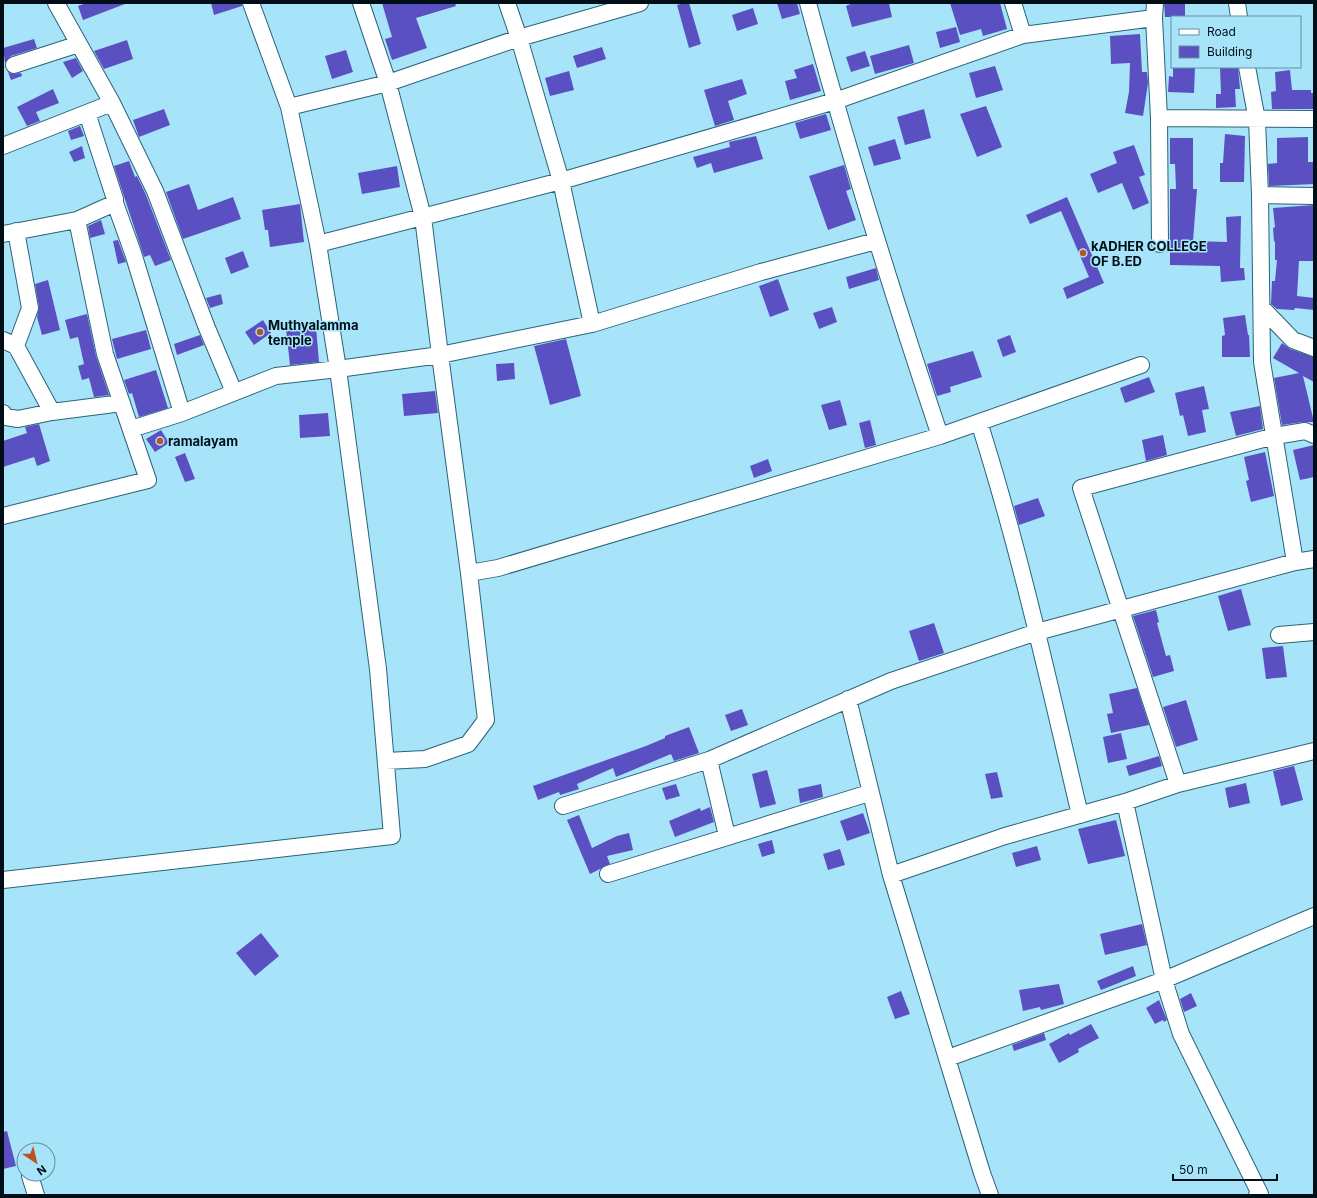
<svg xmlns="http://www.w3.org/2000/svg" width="1317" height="1198" font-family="Inter,sans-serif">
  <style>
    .building { fill: #5b50c1 }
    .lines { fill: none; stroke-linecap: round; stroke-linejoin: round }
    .street-casing { stroke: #286478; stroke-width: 18 }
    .street { stroke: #fff; stroke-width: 16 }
    .poi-dot { fill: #b95325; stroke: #a7e4fa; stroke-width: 1.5 }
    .labels { text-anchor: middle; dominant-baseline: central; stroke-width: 3; stroke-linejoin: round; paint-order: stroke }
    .poi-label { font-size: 13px; font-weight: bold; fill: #000f17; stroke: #a7e4fa; text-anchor: start }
  </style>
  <rect width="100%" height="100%" fill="#a7e4fa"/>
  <!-- building -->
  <path class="building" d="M86 3H125V4L83 20 78 6Z
    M211 3H242V6L214 15Z
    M382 3H455L456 6 416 18 427 48 392 60 385 39 392 37Z
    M684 3H689L701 44 689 48 677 5Z
    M777 3H797L800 14 782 19Z
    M853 3H889L892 17 852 27 846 6Z
    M950 3H1000L1007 29 983 36 981 29 960 35Z
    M1164 3H1185V17H1165Z
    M753 8 758 24 737 31 732 15Z
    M956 27 960 42 940 48 936 32Z
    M1140 34 1142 72H1147L1148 83 1143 116 1125 113 1129 92 1130 63 1111 64 1110 36Z
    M34 39 37 48 11 56 5 63 3 48Z
    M127 40 133 59 104 69 94 51Z
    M909 45 914 63 875 74 870 56Z
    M602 47 606 59 577 68 573 56Z
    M346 50 353 72 332 79 325 56Z
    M865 51 870 66 851 72 846 57Z
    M76 58 83 71 72 78 63 62Z
    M813 64 821 91 790 100 785 81 797 78 794 70Z
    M995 66 1003 90 976 98 969 73Z
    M1173 67H1195L1194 93 1168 92 1169 76 1173 77Z
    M1220 67H1238L1240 89H1235L1236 107 1216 108V94H1221Z
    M1290 70 1292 90H1311V93H1314V109H1272L1271 92 1276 91 1275 72Z
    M569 71 574 90 550 96 545 78Z
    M8 72 12 74 21 73 22 76 11 80Z
    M742 79 747 94 728 101 734 120 715 126 704 90Z
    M53 89 59 103 36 112 40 121 27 126 17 107Z
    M986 106 1002 147 977 157 960 114Z
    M164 109 170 125 139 137 133 120Z
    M924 109 931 138 905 145 897 117Z
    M826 114 831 130 800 139 795 123Z
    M80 126 84 136 71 140 68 131Z
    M1225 134 1245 136 1244 182H1220V163H1223Z
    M756 136 763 159 714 173 711 163 697 168 693 157 730 147 729 142Z
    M1308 137V162H1314V184L1269 186 1268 164 1277 163V138Z
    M1170 138H1193V189H1197L1193 241 1227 242 1226 217 1241 216 1240 268H1244L1245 280 1221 282 1220 266 1170 265V189H1176L1175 164H1170Z
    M895 139 901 159 874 166 868 147Z
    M1134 145 1145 175 1139 177 1149 203 1133 210 1122 183 1098 193 1090 174 1117 163 1113 152Z
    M82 146 85 158 74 162 69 152Z
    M129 161 135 177 137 176 146 195 171 260 155 266 150 255 144 257 114 166Z
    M844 165 851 189 846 191 856 220 828 230 809 176Z
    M397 166 400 187 362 194 358 173Z
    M189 184 198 210 233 197 241 219 183 239 166 192Z
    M1067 197 1104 283 1067 299 1063 288 1089 277 1061 211 1030 224 1026 215Z
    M300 204 304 242 270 247 268 230H265L262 210Z
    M1314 205V261H1299L1297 296 1314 298V310L1295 308 1294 310 1277 309 1271 304 1272 281H1275L1277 260H1275V241L1274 242 1273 228 1275 227 1273 208Z
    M101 220 105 234 90 238 88 226Z
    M118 240 126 262 118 264 113 241Z
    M243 251 249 267 231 274 225 258Z
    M876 268 879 280 849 289 846 277Z
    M778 279 789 310 770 317 759 286Z
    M48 280 60 330 42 335 37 317 39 307 35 284Z
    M221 294 223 304 210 308 206 298Z
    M832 307 837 322 819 329 813 313Z
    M87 314 96 356 109 395 94 397 89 378 82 380 78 366 84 364 78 337 70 339 65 320Z
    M1245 315 1248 335H1249L1250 357H1222V336L1225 335 1223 318Z
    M263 320 271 333 254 345 245 332Z
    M316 327 319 362 290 365 286 329Z
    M146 330 151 349 117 359 112 339Z
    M200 335 204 345 177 355 174 344Z
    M1010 335 1016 352 1003 357 997 340Z
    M566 339 581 396 550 405 534 346Z
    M1282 343 1290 349 1314 357V382L1303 376 1314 422H1303L1282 425 1274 378 1299 373 1273 358Z
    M973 351 982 377 950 387 951 392 937 396 927 364Z
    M514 363 515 379 497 381 496 364Z
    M156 370 168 408 139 417 132 393 129 394 124 380Z
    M1149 377 1155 392 1125 403 1120 388Z
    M1204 386 1209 409 1202 410 1206 432 1188 436 1183 415 1180 416 1175 393Z
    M435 391 438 413 404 416 402 394Z
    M840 400 847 425 829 430 821 405Z
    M1260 406 1263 429 1236 436 1230 412Z
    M328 413 330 436 300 438 299 415Z
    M870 420 876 445 865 448 859 423Z
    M39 424 50 461 37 466 34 457 3 467V441L27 433 25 427Z
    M161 430 169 443 155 452 146 439Z
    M1163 435 1167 455 1146 461 1142 440Z
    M1314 445V477L1300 480 1293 450Z
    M1265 452 1274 496 1251 502 1246 481 1249 480 1244 457Z
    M185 453 195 479 185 482 175 457Z
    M768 459 772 471 754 478 750 466Z
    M1038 498 1045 516 1019 525 1014 506Z
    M1241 589 1251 625 1228 631 1218 596Z
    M1156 610 1159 622 1157 623 1166 656 1170 655 1174 671 1153 677 1133 616Z
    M934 623 944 653 919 661 909 631Z
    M1283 646 1287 677 1266 679 1262 648Z
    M1137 688 1149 725 1111 733 1107 714 1113 713 1109 694Z
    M1186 700 1198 740 1176 747 1163 707Z
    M742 709 748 725 731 731 725 715Z
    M689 727 699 753 674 761 671 754 616 777 613 768 577 784 579 789 560 795 559 792 538 800 533 786 646 746 665 738V736Z
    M1121 733 1127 759 1108 763 1103 737Z
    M1159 756 1162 766 1129 776 1126 766Z
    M1294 766 1303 800 1281 806 1273 771Z
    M767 770 776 804 760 808 752 774Z
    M997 772 1003 797 991 799 985 774Z
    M1246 783 1250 803 1229 808 1225 788Z
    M676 784 680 796 666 800 662 788Z
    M821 784 823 797 800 803 798 789Z
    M710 807 714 822 675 837 669 821 700 808 701 811Z
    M863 813 870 833 847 841 840 821Z
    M579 815 592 848 617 836 629 833 633 850 607 856 610 864 590 874 567 820Z
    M1116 820 1125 856 1088 864 1078 829Z
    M772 840 775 853 762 857 758 844Z
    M1037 846 1041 860 1016 867 1012 853Z
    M840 849 845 865 828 870 823 854Z
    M1142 924 1147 945 1105 955 1100 934Z
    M261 933 279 956 255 976 236 953Z
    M1133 966 1136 976 1101 990 1097 981Z
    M1059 984 1064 1004 1041 1010 1040 1007 1023 1011 1019 990Z
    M901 991 910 1014 895 1019 887 997Z
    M1191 993 1197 1006 1184 1012 1180 999Z
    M1159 1000 1167 1020 1164 1022 1163 1020 1155 1024 1146 1008Z
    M1091 1024 1099 1038 1078 1049 1079 1052 1059 1063 1049 1044 1069 1033 1070 1035Z
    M1044 1033 1046 1040 1014 1051 1012 1045Z
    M7 1131 16 1166 3 1169V1132Z"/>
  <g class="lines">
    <!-- street casing -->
    <g class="street-casing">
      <path id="street" d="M251 3 289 107 318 244 338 369 440 355 423 217 388 83 361 3
        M507 3 519 38 561 181 592 324
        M808 3C847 149 892 292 940 436L1141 365
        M1013 3 1023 35
        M1155 3 1154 18 1159 118 1160 244
        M1237 3 1239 17
        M14 65 79 44
        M1247 67 1257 120 1260 195 1262 362 1295 562
        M112 103 155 191 207 328 234 392
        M289 107 388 83 519 38 640 3
        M1159 118 1314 119
        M3 146 112 103 56 3
        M1260 195 1314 196
        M115 203 133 253 182 413
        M77 220 115 203V199L87 113
        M16 231 30 308 16 346 52 412
        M3 234 77 220 105 354 148 480 3 516
        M318 244 561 181 835 101 1023 35 1154 18
        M1262 308 1293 340 1314 348
        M3 340 16 346
        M3 413 6 417 18 419 52 412 122 403
        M979 422C1020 551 1049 683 1080 815
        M469 573 498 568 940 436
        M1279 635 1314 632
        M848 699 891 875 982 1173 990 1195
        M709 760 727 836
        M386 761 425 759 468 744 486 720 469 573 440 355 592 324 761 272 876 241
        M1178 784 1081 488 1275 436 1305 431 1314 435
        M1125 802 1164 980 1181 1034 1260 1194 1257 1195
        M563 806 709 760 891 681 1037 632 1295 562 1314 559
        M608 874 869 793
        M891 875 1005 836 1125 802 1178 784 1314 751
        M3 880 392 836 378 669 338 369 276 376 182 413 131 429
        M948 1058 1164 980 1314 916
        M30 1176 36 1195"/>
    </g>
    <!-- street -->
    <use href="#street" class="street"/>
  </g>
  <!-- markers -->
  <g class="poi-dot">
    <circle cx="1083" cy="253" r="4"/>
    <circle cx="260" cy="332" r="4"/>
    <circle cx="160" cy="441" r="4"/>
  </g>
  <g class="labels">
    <!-- poi labels -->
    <g class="poi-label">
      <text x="1091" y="246">kADHER COLLEGE<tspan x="1091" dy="15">OF B.ED</tspan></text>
      <text x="268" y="325">Muthyalamma<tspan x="268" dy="15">temple</tspan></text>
      <text x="168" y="441">ramalayam</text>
    </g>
  </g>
  <!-- border -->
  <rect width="1317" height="1198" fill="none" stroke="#000f17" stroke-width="8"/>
  <!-- legend -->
  <rect x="1171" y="16" width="130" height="52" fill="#a7e4fa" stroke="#648f9f"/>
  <rect x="1179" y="29" width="20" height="6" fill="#ffffff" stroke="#648f9f"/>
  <text x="1207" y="36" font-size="12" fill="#000f17">Road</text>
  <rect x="1179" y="46" width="20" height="12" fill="#5b50c1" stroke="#648f9f"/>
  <text x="1207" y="56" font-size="12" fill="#000f17">Building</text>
  <!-- north arrow -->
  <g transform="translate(36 1162) rotate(145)"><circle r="19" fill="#a7e4fa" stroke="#648f9f"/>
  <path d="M0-3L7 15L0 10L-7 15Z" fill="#b95325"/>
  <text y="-6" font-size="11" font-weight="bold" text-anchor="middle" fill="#000f17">N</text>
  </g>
  <!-- scale -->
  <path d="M1173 1174v6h104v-6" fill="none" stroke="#000f17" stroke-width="2"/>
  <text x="1179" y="1174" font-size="12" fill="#000f17" stroke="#a7e4fa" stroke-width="3" paint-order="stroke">50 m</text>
</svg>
